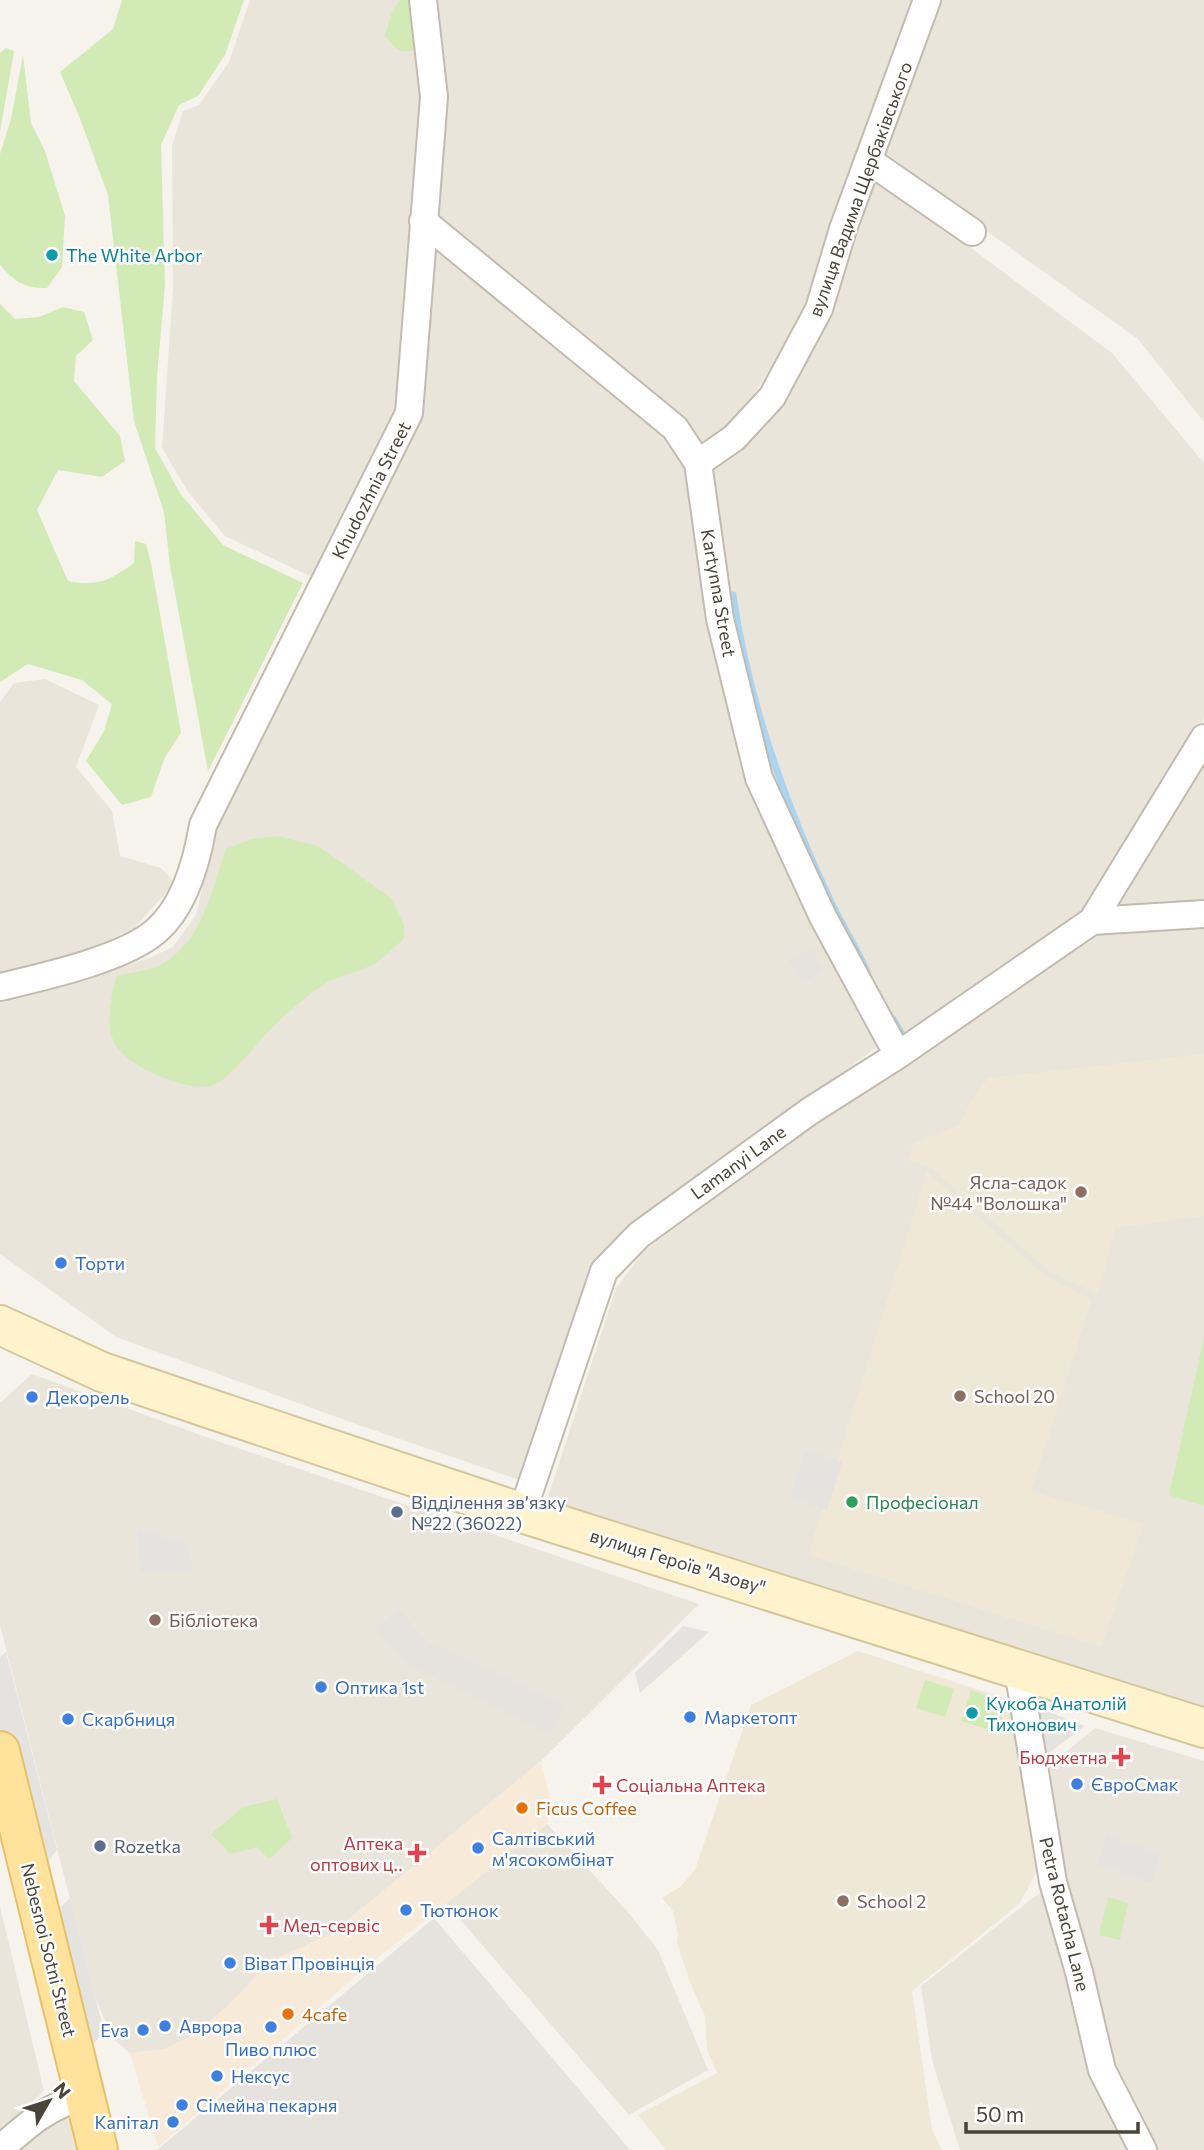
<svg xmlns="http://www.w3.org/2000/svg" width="1204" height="2150" font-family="Commissioner,sans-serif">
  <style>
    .residential { fill: #eae5da }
    .commercial { fill: #f7ead8 }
    .industrial { fill: #e6e2dd }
    .education { fill: #efe8d6 }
    .green { fill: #d2eab5 }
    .parking { fill: #e5e3e0 }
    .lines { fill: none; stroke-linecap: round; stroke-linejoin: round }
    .stream { stroke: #a9d4f2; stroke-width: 7 }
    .street-casing { stroke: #c2bbae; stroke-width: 30 }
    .secondary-casing { stroke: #d6c79b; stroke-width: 42 }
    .primary-casing { stroke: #e6c16a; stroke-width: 42 }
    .street { stroke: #fff; stroke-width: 26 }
    .secondary { stroke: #fff3cd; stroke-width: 38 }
    .primary { stroke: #ffe39c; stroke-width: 38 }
    .culture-dot { fill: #0f9aa8; stroke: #fff; stroke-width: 2.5 }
    .education-dot { fill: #8d6e63; stroke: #fff; stroke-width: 2.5 }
    .shop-dot { fill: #3f7fe0; stroke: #fff; stroke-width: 2.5 }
    .leisure-dot { fill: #2e9e5b; stroke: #fff; stroke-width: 2.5 }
    .service-dot { fill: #5c6f8a; stroke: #fff; stroke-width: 2.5 }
    .health-dot { fill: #e0444e; stroke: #fff; stroke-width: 2.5 }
    .food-dot { fill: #e8710a; stroke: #fff; stroke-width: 2.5 }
    .labels { text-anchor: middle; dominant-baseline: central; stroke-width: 5; stroke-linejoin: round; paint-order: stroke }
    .street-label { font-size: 18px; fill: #4b4439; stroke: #fff }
    .culture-label { font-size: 18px; fill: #0d838f; stroke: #fff; text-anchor: start }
    .education-label { font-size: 18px; fill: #785e54; stroke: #fff; text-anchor: start }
    .shop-label { font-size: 18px; fill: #366cbe; stroke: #fff; text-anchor: start }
    .service-label { font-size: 18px; fill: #4e5e75; stroke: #fff; text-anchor: start }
    .leisure-label { font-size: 18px; fill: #27864d; stroke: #fff; text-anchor: start }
    .health-label { font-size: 18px; fill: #be3a42; stroke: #fff; text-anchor: end }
    .food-label { font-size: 18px; fill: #c56008; stroke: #fff; text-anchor: start }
  </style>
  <rect width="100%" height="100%" fill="#f6f3ec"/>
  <!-- residential -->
  <path class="residential" d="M250 0H417L428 110 394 412 314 578 225 536 188 492 162 448 173 289 172 146 183 111 199 105 229 62Z
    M432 0H1204V422L1138 339 880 155 806 313 743 411 701 450 429 216Z
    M872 174 1112 353 1204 463V717L1195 739 1086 916 901 1044 873 1001 762 753 724 598 711 469 759 430Z
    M430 246 665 434 688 473 741 770 877 1047 621 1238 587 1279 525 1482 353 1423 116 1337 0 1254V998L59 984 149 958 173 947 196 915 220 808 415 413Z
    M45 679 99 705 76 767 112 811 120 856 161 868 175 883 134 928 66 961 0 977V702L14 683Z
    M1204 749V1708L546 1503 616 1288 643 1252 918 1048 1097 930Z
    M32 1374 220 1442 699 1604 541 1761 332 1933 268 1963 227 2007 190 2037 165 2049 130 2053 113 2039 95 1997 0 1625V1403Z
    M1095 1728 1204 1761V2150H960L932 2060 921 1986 1034 1897 1067 1878 1044 1770Z
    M547 1824 628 1912 658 1950 708 2070 629 2115 446 1903Z
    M0 1906 44 2091 0 2131Z
    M54 2117H65L71 2122 81 2150H16Z"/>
  <!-- commercial -->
  <path class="commercial" d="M541 1761 550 1797 547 1824 371 1963 158 2147 130 2053 165 2049 191 2037 227 2007 268 1963 332 1933Z"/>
  <!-- industrial -->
  <path class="industrial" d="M812 948 824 970 802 983 789 960Z
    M398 1608 425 1640 565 1705 550 1734 406 1664 375 1629Z
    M434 1918 630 2150H157Z"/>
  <!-- education -->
  <path class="education" d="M1204 1054V1216L1115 1228 1098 1294 1050 1272 931 1168 907 1160 914 1143 959 1125 972 1100 988 1078Z
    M927 1172 1047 1277 1092 1300 1031 1491 1144 1524 1101 1647 808 1555Z
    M858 1651 1013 1701 1039 1867 1020 1903 912 1991 932 2130 942 2150H666L638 2115 717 2073 707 2050 705 2016 691 1985 677 1943 678 1934 673 1911 662 1898 680 1887 695 1870 751 1705Z"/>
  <!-- green -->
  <path class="green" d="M122 0H244L225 55 198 96 179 105 161 145 165 285 157 376 155 448 180 493 223 545 303 583 208 771 170 566 164 512 134 421 108 195 79 116 60 72 113 29Z
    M400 0H430L416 50C398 54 395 48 385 36L393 9Z
    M6 48 14 51 0 132V53Z
    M23 55 31 123 45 151 65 216 62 267 47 288C25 289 14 281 0 265V154L11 119Z
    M0 304 15 319 39 317 63 307 84 312 93 340 76 356 74 381 120 436 125 461 102 477 58 470 37 510 68 581C97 587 111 580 134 563L135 541 146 544 151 563 181 733 165 757 151 797 122 805 86 761 104 731 112 704 82 680 28 664 0 682Z
    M278 836 318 846 391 898 404 924V939C393 948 382 960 370 966 358 972 343 975 330 981 309 993 289 1011 272 1028 257 1042 228 1083 210 1086 185 1091 126 1066 115 1044 104 1023 112 997 116 976 130 972 152 971 164 963 203 939 212 889 226 849L251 839Z
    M1204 1337V1506L1169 1495Z
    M925 1680 954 1689 945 1717 916 1708Z
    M971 1690 1007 1702 997 1732 961 1721Z
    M277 1799 292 1838 269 1859 257 1847 230 1854 211 1834 243 1807Z
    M1108 1897 1128 1903 1120 1940 1099 1935Z"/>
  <!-- parking -->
  <path class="parking" d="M805 1450 842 1462 827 1510 790 1498Z
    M137 1529 188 1544 194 1572 140 1573Z
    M683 1626 709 1632 640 1693 635 1673Z
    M6 1652 57 1850 32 1880 0 1751V1657Z
    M1029 1704 1085 1726 1041 1759Z
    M1107 1836 1161 1854 1151 1883 1097 1864Z
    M70 1898 104 2032 77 2063 43 1924Z"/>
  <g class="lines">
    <!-- stream -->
    <path class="stream" d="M733 595C748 701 785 804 830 900 842 925 856 947 867 972
      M893 1019 903 1036"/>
    <!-- street casing -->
    <g class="street-casing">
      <path id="street" d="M868 160 972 232
        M423 221 675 428 698 463 720 619 759 778 823 917 898 1055
        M698 463 734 438 772 397 819 309 843 229 927 0
        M1092 921 1204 914
        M0 987C42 977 124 959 156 931 184 907 197 861 203 825L409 413 434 97 423 0
        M522 1513 604 1271 639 1235 810 1111 898 1055 1092 921 1204 738
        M1018 1669 1053 1882 1079 1972 1102 2070 1143 2150
        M0 2149C28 2124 48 2106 85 2096"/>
    </g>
    <!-- secondary casing -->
    <g class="secondary-casing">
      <path id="secondary" d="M0 1325 102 1372 208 1408 522 1513 1204 1728"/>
    </g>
    <!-- primary casing -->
    <g class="primary-casing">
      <path id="primary" d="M0 1751 98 2150"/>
    </g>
    <!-- street -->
    <use href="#street" class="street"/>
    <!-- secondary -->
    <use href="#secondary" class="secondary"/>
    <!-- primary -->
    <use href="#primary" class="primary"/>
  </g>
  <!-- markers -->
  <g class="culture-dot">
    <circle cx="52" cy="255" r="7"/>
    <circle cx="972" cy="1713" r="7"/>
  </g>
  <g class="education-dot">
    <circle cx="1081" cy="1192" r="7"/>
    <circle cx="960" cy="1396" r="7"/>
    <circle cx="155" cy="1620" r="7"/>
    <circle cx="843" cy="1901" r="7"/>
  </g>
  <g class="shop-dot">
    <circle cx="61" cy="1263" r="7"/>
    <circle cx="32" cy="1397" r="7"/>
    <circle cx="321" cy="1687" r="7"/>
    <circle cx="690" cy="1717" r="7"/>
    <circle cx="68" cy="1719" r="7"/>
    <circle cx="1077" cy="1784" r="7"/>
    <circle cx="478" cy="1848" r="7"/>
    <circle cx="406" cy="1910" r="7"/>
    <circle cx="230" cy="1963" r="7"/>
    <circle cx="165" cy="2026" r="7"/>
    <circle cx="271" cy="2027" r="7"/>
    <circle cx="143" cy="2030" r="7"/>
    <circle cx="217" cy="2076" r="7"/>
    <circle cx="182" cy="2105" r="7"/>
    <circle cx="173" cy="2122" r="7"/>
  </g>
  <circle class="leisure-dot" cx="852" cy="1502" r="7"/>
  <g class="service-dot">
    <circle cx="397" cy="1512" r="7"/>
    <circle cx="100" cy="1846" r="7"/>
  </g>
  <g class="health-dot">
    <path d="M1117.5 1746.5h7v7h7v7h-7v7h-7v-7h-7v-7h7z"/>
    <path d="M598.5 1774.5h7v7h7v7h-7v7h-7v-7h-7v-7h7z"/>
    <path d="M413.5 1842.5h7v7h7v7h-7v7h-7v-7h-7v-7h7z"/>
    <path d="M265.5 1914.5h7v7h7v7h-7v7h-7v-7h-7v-7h7z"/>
  </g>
  <g class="food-dot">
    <circle cx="522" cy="1808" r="7"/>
    <circle cx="288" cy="2014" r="7"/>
  </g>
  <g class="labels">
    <!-- street labels -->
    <g class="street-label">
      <text transform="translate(860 189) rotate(-70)">вулиця Вадима Щербаківського</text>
      <text transform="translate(371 490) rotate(-63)">Khudozhnia Street</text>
      <text transform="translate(719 593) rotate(80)">Kartynna Street</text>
      <text transform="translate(738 1162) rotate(-36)">Lamanyi Lane</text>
      <text transform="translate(678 1561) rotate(17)">вулиця Героїв "Азову"</text>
      <text transform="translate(1065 1914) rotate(76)">Petra Rotacha Lane</text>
      <text transform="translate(49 1950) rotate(76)">Nebesnoi Sotni Street</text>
    </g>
    <!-- culture labels -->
    <g class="culture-label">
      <text x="66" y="255">The White Arbor</text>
      <text x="986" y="1703">Кукоба Анатолій<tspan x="986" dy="21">Тихонович</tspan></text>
    </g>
    <!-- education labels -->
    <g class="education-label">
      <text x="1067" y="1182" text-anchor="end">Ясла-садок<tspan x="1067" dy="21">№44 "Волошка"</tspan></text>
      <text x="974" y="1396">School 20</text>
      <text x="169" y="1620">Бібліотека</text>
      <text x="857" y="1901">School 2</text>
    </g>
    <!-- shop labels -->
    <g class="shop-label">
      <text x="75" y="1263">Торти</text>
      <text x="46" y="1397">Декорель</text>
      <text x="335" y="1687">Оптика 1st</text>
      <text x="704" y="1717">Маркетопт</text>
      <text x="82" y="1719">Скарбниця</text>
      <text x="1091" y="1784">ЄвроСмак</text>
      <text x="492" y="1838">Салтівський<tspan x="492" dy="21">м'ясокомбінат</tspan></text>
      <text x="420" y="1910">Тютюнок</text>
      <text x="244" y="1963">Віват Провінція</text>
      <text x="179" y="2026">Аврора</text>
      <text x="129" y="2030" text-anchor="end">Eva</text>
      <text x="271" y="2049" text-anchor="middle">Пиво плюс</text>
      <text x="231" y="2076">Нексус</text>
      <text x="196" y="2105">Сімейна пекарня</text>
      <text x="159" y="2122" text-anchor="end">Капітал</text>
    </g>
    <!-- service labels -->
    <g class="service-label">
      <text x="411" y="1502">Відділення зв’язку<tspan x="411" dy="21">№22 (36022)</tspan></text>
      <text x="114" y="1846">Rozetka</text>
    </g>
    <!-- leisure labels -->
    <g class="leisure-label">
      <text x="866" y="1502">Професіонал</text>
    </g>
    <!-- health labels -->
    <g class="health-label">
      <text x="1107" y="1757">Бюджетна</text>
      <text x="616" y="1785" text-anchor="start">Соціальна Аптека</text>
      <text x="403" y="1843">Аптека<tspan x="403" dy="21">оптових ц‥</tspan></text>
      <text x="283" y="1925" text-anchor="start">Мед-сервіс</text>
    </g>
    <!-- food labels -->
    <g class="food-label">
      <text x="536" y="1808">Ficus Coffee</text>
      <text x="302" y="2014">4cafe</text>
    </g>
  </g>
  <!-- north arrow -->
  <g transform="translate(49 2101) rotate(51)" stroke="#ffffff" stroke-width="5" paint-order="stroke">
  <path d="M0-5L12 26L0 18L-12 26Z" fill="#4b4439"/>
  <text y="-10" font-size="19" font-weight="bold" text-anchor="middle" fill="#4b4439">N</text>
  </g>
  <!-- scale -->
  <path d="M966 2122v10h172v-10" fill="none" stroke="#4b4439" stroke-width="3.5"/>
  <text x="976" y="2122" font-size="21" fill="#4b4439" stroke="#ffffff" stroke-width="5" paint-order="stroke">50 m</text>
</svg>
